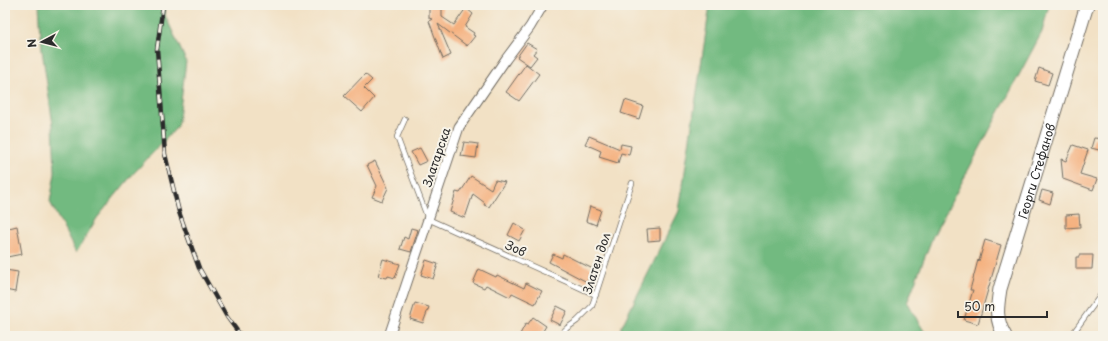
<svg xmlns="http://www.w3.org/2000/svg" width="1108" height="341" font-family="'Playpen Sans',sans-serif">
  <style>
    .forest { fill: #72ba80; stroke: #4e7256 }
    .building { fill: #f5b17f }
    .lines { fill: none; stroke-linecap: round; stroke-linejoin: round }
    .lane-casing { stroke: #716b61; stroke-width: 6 }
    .street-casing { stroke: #716b61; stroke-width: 11 }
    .secondary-casing { stroke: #716b61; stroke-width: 15 }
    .lane { stroke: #fff; stroke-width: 4.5 }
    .street { stroke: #fff; stroke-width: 9 }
    .secondary { stroke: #fff; stroke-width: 13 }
    .rail-casing { stroke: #2b2b2b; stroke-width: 4.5 }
    .rail { stroke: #f7f3e8; stroke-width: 3; stroke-dasharray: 9; stroke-linecap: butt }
    .labels { text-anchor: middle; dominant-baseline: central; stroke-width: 4; stroke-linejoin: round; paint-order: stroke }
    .street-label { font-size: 12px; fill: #2b2b2b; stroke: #f7f3e8 }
  </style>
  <rect width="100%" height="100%" fill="#f7f3e8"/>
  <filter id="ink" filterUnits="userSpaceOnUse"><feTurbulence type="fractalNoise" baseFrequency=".025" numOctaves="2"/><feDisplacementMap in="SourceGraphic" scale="8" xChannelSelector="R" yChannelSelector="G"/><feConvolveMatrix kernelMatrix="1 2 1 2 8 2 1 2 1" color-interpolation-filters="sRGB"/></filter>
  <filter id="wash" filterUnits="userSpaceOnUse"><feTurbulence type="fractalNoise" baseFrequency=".012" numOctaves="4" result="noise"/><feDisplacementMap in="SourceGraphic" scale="16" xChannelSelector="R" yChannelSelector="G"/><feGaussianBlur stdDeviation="0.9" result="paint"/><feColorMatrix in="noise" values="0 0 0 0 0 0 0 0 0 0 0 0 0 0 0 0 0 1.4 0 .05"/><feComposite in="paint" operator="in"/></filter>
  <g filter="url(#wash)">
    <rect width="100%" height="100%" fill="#f2e1c5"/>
    <!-- forest -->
    <path class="forest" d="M39 5H166L165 15 186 61 178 126 133 174 97 218 76 253 50 202 55 173 53 125 42 50Z
      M710 5H1049L1042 32 933 236 907 303 927 336H617L679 211Z"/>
    <g id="blocks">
      <!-- building -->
      <path class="building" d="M429 5H442V17L454 25 466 8 473 14 465 27 474 33 473 35 475 36 467 46 438 24 451 55 443 59 429 21 432 19 429 18Z
        M527 43 537 49 533 54 537 57 530 66 517 57Z
        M526 64 539 74 519 101 506 92Z
        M1039 68 1052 73 1048 85 1035 81Z
        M365 74 372 80 364 88 374 98 362 112 344 96Z
        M625 100 643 106 639 119 621 113Z
        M589 136 620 149 621 144 631 146 629 155 621 153 618 163 599 157 601 151 585 144Z
        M1094 138 1103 139V151L1091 148Z
        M464 142 478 144 476 158 461 156Z
        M1073 145 1088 150 1080 174 1097 179 1093 190 1063 179 1061 159 1066 161Z
        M420 148 427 161 418 165 411 152Z
        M375 161 388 188 382 201 372 197 377 186 367 165Z
        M471 176 491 189 495 180 505 182 489 207 484 205 485 203 473 194 465 218 450 212 456 192 460 193Z
        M1042 190 1053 193 1050 204 1039 200Z
        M590 206 601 210 596 225 586 221Z
        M1079 214 1080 227 1066 228V215Z
        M514 223 525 230 519 241 508 235Z
        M17 226 22 254 7 257 5 244V229Z
        M411 228 418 230 411 252 400 249 404 237 408 239Z
        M660 228V240L648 241 647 229Z
        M985 240 1001 245 978 324 964 320 973 290H970L978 260 979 261Z
        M553 254 562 258 563 254 593 269 587 282 549 262Z
        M1079 255H1093L1092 269H1076V257H1079Z
        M383 259 400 264 395 278 388 276 387 278 378 276Z
        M426 260 438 264 433 279 421 275Z
        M479 269 496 277 497 275 524 288 526 283 542 291 535 304 512 293 510 297 486 285 484 288 473 283Z
        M5 270 18 272 15 292 5 290Z
        M415 303 429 307 423 323 410 319Z
        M557 306 567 311 560 325 550 320Z
        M533 317 546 326 540 336H519L526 323 528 324Z"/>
    </g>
  </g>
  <g filter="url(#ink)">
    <use href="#blocks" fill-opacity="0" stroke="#716b61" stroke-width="1"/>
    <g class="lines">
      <!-- lane casing -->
      <g class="lane-casing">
        <path id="lane" d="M405 119 397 137 428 219 596 295
          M559 336 567 328 577 321 592 306 632 183
          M1071 336 1103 292"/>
      </g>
      <!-- street casing -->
      <g class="street-casing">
        <path id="street" d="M389 336 459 127 506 59 530 27 543 5"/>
      </g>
      <!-- secondary casing -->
      <g class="secondary-casing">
        <g id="secondary">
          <path id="s1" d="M1005 336C995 319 997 308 1000 289L1087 5"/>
        </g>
      </g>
      <!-- lane -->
      <use href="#lane" class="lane"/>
      <!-- street -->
      <use href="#street" class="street"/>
      <!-- secondary -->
      <use href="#secondary" class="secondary"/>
      <!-- rail casing -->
      <g class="rail-casing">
        <path id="rail" d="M163 5 157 49 165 154 179 212 199 268 227 317 241 336"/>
      </g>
      <!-- rail -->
      <use href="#rail" class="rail"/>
    </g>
  </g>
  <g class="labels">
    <!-- street labels -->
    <g class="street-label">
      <text transform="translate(436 157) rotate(-71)">Златарска</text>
      <text stroke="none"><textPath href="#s1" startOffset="172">Георги Стефанов</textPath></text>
      <text transform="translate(516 248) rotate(24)">Зов</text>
      <text transform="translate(596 263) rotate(-72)">Златен дол</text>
    </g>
  </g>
  <!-- margin -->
  <rect width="1108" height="341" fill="none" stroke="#f7f3e8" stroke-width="20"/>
  <!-- north arrow -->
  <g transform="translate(42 42) rotate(263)" stroke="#f7f3e8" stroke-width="3" paint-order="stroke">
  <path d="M0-3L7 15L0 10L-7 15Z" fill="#2b2b2b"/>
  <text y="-6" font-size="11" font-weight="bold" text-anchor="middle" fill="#2b2b2b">N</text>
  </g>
  <!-- scale -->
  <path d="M958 311v6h89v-6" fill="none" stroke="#2b2b2b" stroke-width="2"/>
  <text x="964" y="311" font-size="12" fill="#2b2b2b" stroke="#f7f3e8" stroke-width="3" paint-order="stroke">50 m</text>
</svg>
